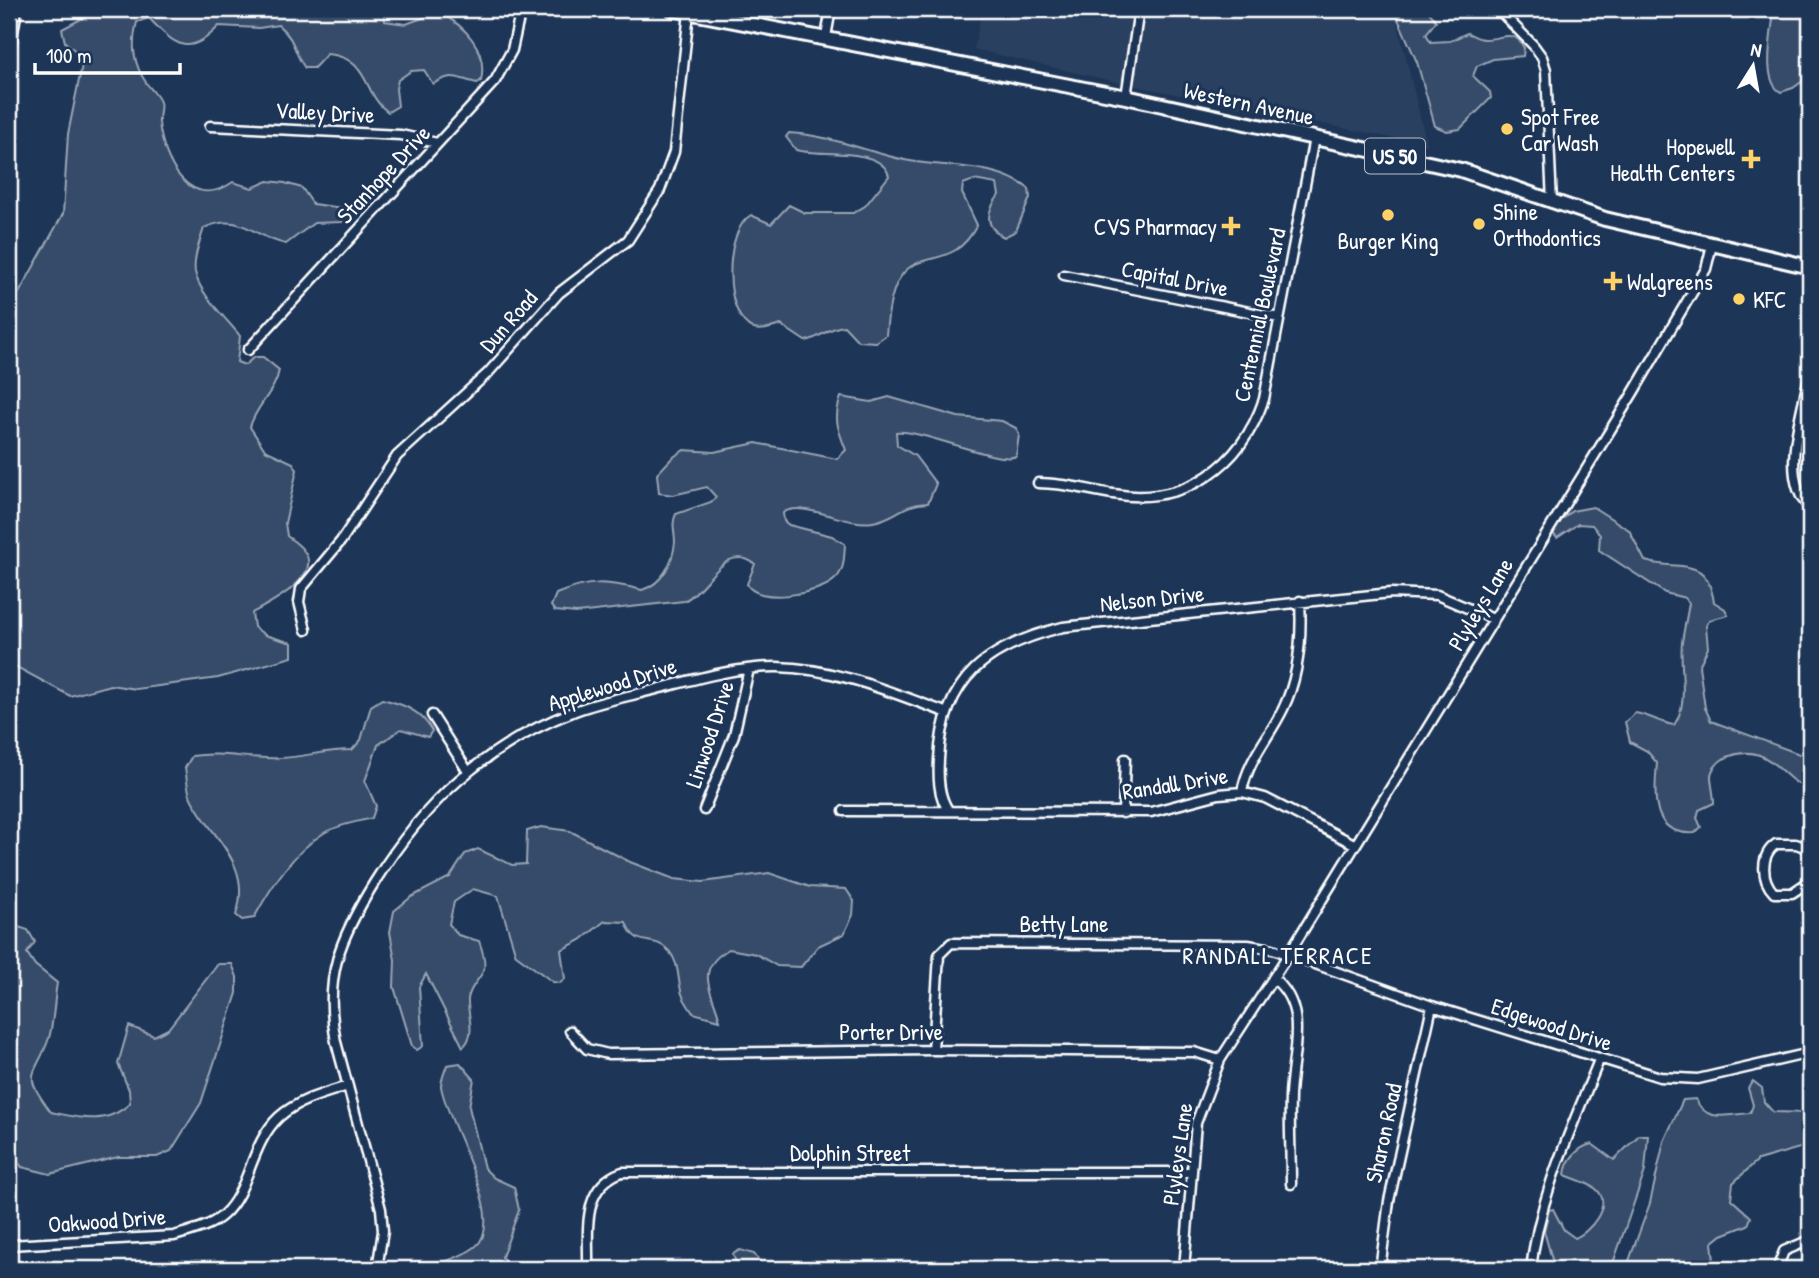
<svg xmlns="http://www.w3.org/2000/svg" width="1819" height="1278" font-family="'Patrick Hand',sans-serif">
  <style>
    .built { fill: #2a4161 }
    .green { fill: #364b69; stroke: #9aa5b4; stroke-width: 2 }
    .lines { fill: none; stroke-linecap: round; stroke-linejoin: round }
    .minor-casing { stroke: #fff; stroke-width: 13 }
    .primary-casing { stroke: #fff; stroke-width: 18 }
    .minor { stroke: #1d3557; stroke-width: 8 }
    .primary { stroke: #1d3557; stroke-width: 12 }
    .poi-dot { fill: #ffd166; stroke: #1d3557; stroke-width: 2.5 }
    .labels { text-anchor: middle; dominant-baseline: central; stroke-width: 6; stroke-linejoin: round; paint-order: stroke }
    .shield { fill: #1d3557; stroke: #bbc2cd; stroke-width: 2 }
    .shield-label { font-size: 21px; font-weight: bold; fill: #fff }
    .street-label { font-size: 23px; fill: #fff; stroke: #1d3557 }
    .poi-label { font-size: 23px; fill: #fff; stroke: #1d3557; text-anchor: start }
    .neighbourhood-label { font-size: 24px; letter-spacing: 2px; fill: #fff; stroke: #1d3557 }
  </style>
  <rect width="100%" height="100%" fill="#1d3557"/>
  <filter id="ink" filterUnits="userSpaceOnUse"><feTurbulence type="fractalNoise" baseFrequency=".0143" numOctaves="2"/><feDisplacementMap in="SourceGraphic" scale="14" xChannelSelector="R" yChannelSelector="G"/><feConvolveMatrix kernelMatrix="1 2 1 2 8 2 1 2 1" color-interpolation-filters="sRGB"/></filter>
  <g filter="url(#ink)">
    <!-- built -->
    <path class="built" d="M982 9H1394L1427 145 1116 82 974 49Z"/>
    <!-- green -->
    <path class="green" d="M92 9H333L342 12 384 9 385 21 406 24 439 12C465 26 488 49 481 81L477 83C456 79 455 71 433 84L424 70 411 71 398 80 396 89 398 106 388 112C362 94 371 58 327 54L314 68H305C292 51 298 42 278 25L259 28 219 26C189 58 175 46 149 18L137 22C131 45 133 64 147 84 151 89 158 96 160 102 162 108 158 117 159 123 164 163 190 212 233 182L252 188 268 181 285 183 302 188 313 204 342 208 347 215 342 222 314 223 286 244C254 238 241 211 204 228 200 241 193 258 195 272 199 294 227 319 240 336L237 362 245 365 254 357H263L279 370C276 391 256 405 250 427L265 450 293 463 297 470 285 523 287 536C292 540 300 545 304 551 324 577 268 604 252 613L254 627 265 635 292 643V657L218 678 136 689 110 685 70 696 9 663V311L63 214 68 134 82 65 78 53 65 42 62 29 85 17Z
      M1421 9 1429 12 1436 21 1426 34 1431 42 1450 41 1467 33C1473 35 1478 39 1484 39 1500 40 1514 27 1524 48L1523 56 1493 59 1477 66 1473 76 1490 92 1491 98 1460 129 1447 131 1435 126 1417 62 1398 19 1404 10Z
      M1774 9H1810V76L1793 88 1781 92C1760 81 1773 29 1774 9Z
      M789 133C831 135 869 153 910 161 949 168 996 163 1029 189L1030 198 1016 231 1004 237C984 227 986 212 999 195L997 184 974 180 963 184 962 193 977 225C945 288 894 222 886 335L876 342 858 341 844 326C828 327 820 339 805 341L781 325C773 327 762 332 754 329 722 317 724 230 751 215L771 224 789 205 805 213H853L865 206 889 176C882 146 820 157 796 150L786 137Z
      M841 397 871 402 889 397 958 417 1002 421 1016 428 1019 435 1016 456C999 465 922 429 896 432L897 445 915 456 936 484 928 503C901 504 896 518 873 522 846 527 802 499 783 513L784 521 789 525 832 536 845 544C844 557 845 571 834 580 819 594 757 605 747 584L755 564C724 541 709 589 684 601L577 613 555 611 551 606 556 594C590 580 606 581 642 590 662 584 673 563 675 542 675 531 671 524 676 514L711 502 716 497 707 487 673 495 659 493 657 474 672 458 684 450 714 452 756 443 837 459 846 450C838 430 833 418 841 397Z
      M1593 507 1629 530 1645 561C1683 572 1706 554 1714 602L1725 609 1728 615 1709 620 1706 626 1708 648 1699 666 1705 708 1711 721 1810 758V786C1783 789 1773 735 1723 759 1718 762 1711 770 1711 776 1711 785 1714 794 1714 803L1699 810 1697 818 1701 827 1695 833C1651 836 1654 797 1657 763L1647 751 1630 742 1625 722 1635 713C1649 715 1663 724 1674 725 1690 703 1679 667 1682 642 1684 629 1687 616 1689 603L1685 598 1665 593 1599 550 1600 535 1592 525 1578 524 1557 538 1550 530 1572 511Z
      M382 699C403 704 422 711 432 731L428 737 401 729 378 745 365 781 376 806 372 818C357 822 337 825 324 833 293 852 271 887 254 918L242 920 236 915C253 865 214 840 192 800 187 791 187 778 185 768L192 756C222 751 250 760 280 758 305 757 325 750 352 750L361 740 371 706Z
      M541 827 570 831 630 862 674 879 703 882 769 873 810 887 846 889 854 901 853 915 844 934 818 946 801 967 777 966 756 954 729 949C694 969 711 988 720 1020L693 1013C689 1007 684 1000 682 994 677 979 680 964 669 951 653 933 636 951 626 922L605 921 581 940 561 950 565 979 560 983 553 982 516 955 498 896 473 889 454 902 449 924 458 935 479 941C482 949 486 960 484 969 480 980 470 986 468 999 467 1015 477 1034 463 1047L426 974 419 987 423 1046 417 1050 412 1046 394 987 395 960 390 932 394 911 411 897 450 877 465 854 478 849 512 865 526 864 527 831Z
      M9 924 28 930 35 942 27 953 35 965 57 983C54 1000 54 1021 49 1038 35 1079 20 1071 51 1112 79 1118 107 1126 130 1103L129 1090 118 1064 129 1026 154 1036 168 1029 218 964H232L237 977V993L201 1103 171 1151 157 1157H118L50 1174 22 1167 9 1150Z
      M460 1063 474 1079 469 1107 484 1168 494 1178 514 1187 519 1210 502 1257 509 1269H426C440 1263 462 1257 475 1247 510 1220 445 1121 441 1086 441 1080 445 1071 447 1065Z
      M1753 1081 1762 1088 1764 1102 1773 1112 1810 1113V1145L1758 1160 1733 1183 1731 1199 1751 1217 1748 1225 1722 1235 1712 1243 1715 1269H1626L1650 1203 1664 1141 1683 1100 1696 1099C1705 1123 1727 1115 1750 1113L1753 1105 1748 1088Z
      M1639 1135H1648L1645 1171 1611 1269H1577L1573 1262 1553 1263 1544 1231 1549 1210 1553 1209 1564 1230 1575 1238C1589 1233 1614 1204 1596 1189 1589 1183 1575 1179 1565 1175 1566 1160 1578 1147 1592 1144L1614 1160Z
      M740 1250 754 1254 766 1269H738L733 1254Z"/>
    <g class="lines">
      <!-- minor casing -->
      <g class="minor-casing">
        <path id="minor" d="M1498 9 1534 46 1542 57 1546 70 1552 203
          M826 37 831 9
          M9 57 17 9
          M1126 97 1139 9
          M210 126 401 135 437 143
          M1064 275 1279 318
          M248 350 495 81 512 50 521 9
          M1810 372C1803 410 1778 479 1810 508
          M1038 483C1065 483 1087 490 1113 494 1186 506 1241 466 1264 399L1314 138
          M306 630 299 602 301 589 341 541 397 456 488 373 559 293 628 240 660 190 674 152 689 12
          M432 715 467 770
          M1242 792C1248 759 1269 738 1283 709 1299 677 1302 637 1300 601
          M704 810 734 735 749 669
          M844 811 1151 812 1219 794 1242 792 1265 798 1354 844
          M949 811C938 797 938 776 939 759 943 677 988 646 1063 627L1391 593 1437 595 1493 619
          M1123 813 1125 759
          M1810 849 1796 844H1776C1760 855 1761 880 1774 893H1792L1810 881
          M1273 978C1311 1008 1291 1056 1290 1096 1289 1125 1291 1155 1291 1184
          M570 1031 587 1049 608 1054 933 1050 1194 1052 1220 1060
          M933 1050 939 955 951 943 1248 945 1273 949 1432 1006 1660 1077 1698 1079 1810 1053
          M9 1245 174 1236C190 1231 210 1227 223 1215 250 1191 250 1144 279 1117 298 1100 325 1093 348 1086
          M377 1269 383 1231 381 1209 336 1042C323 977 340 938 374 883 425 801 484 746 575 711 601 701 630 696 657 689 696 679 736 667 777 667 836 668 890 692 945 712
          M588 1269C589 1232 580 1187 622 1172H1191
          M1184 1269 1196 1123 1220 1060 1288 955 1633 393 1706 269 1712 245
          M1380 1269 1389 1201 1432 1006
          M1531 1269C1539 1196 1572 1128 1599 1060
          M1777 1269 1784 1251 1810 1240"/>
      </g>
      <!-- primary casing -->
      <g class="primary-casing">
        <path id="primary" d="M672 9 1126 97 1461 170 1605 219 1810 267"/>
      </g>
      <!-- minor -->
      <use href="#minor" class="minor"/>
      <!-- primary -->
      <use href="#primary" class="primary"/>
    </g>
  </g>
  <!-- markers -->
  <g class="poi-dot">
    <circle cx="1507" cy="129" r="7"/>
    <path d="M1747.5 148.5h7v7h7v7h-7v7h-7v-7h-7v-7h7z"/>
    <circle cx="1388" cy="215" r="7"/>
    <circle cx="1479" cy="224" r="7"/>
    <path d="M1227.5 215.5h7v7h7v7h-7v7h-7v-7h-7v-7h7z"/>
    <path d="M1609.5 270.5h7v7h7v7h-7v7h-7v-7h-7v-7h7z"/>
    <circle cx="1739" cy="299" r="7"/>
  </g>
  <g class="labels">
    <!-- shield labels -->
    <rect class="shield" x="1365" y="138.5" width="60" height="35" rx="5"/>
    <g class="shield-label">
      <text x="1395" y="156">US 50</text>
    </g>
    <!-- street labels -->
    <g class="street-label">
      <text transform="translate(1249 103) rotate(12)">Western Avenue</text>
      <text transform="translate(325 112) rotate(3)">Valley Drive</text>
      <text transform="translate(383 174) rotate(-47)">Stanhope Drive</text>
      <text transform="translate(1175 278) rotate(11)">Capital Drive</text>
      <text transform="translate(1259 315) rotate(-78)">Centennial Boulevard</text>
      <text transform="translate(508 321) rotate(-49)">Dun Road</text>
      <text transform="translate(1152 598) rotate(-6)">Nelson Drive</text>
      <text transform="translate(1480 604) rotate(-59)">Plyleys Lane</text>
      <text transform="translate(612 684) rotate(-17)">Applewood Drive</text>
      <text transform="translate(709 734) rotate(-72)">Linwood Drive</text>
      <text transform="translate(1175 783) rotate(-9)">Randall Drive</text>
      <text x="1064" y="923">Betty Lane</text>
      <text transform="translate(1552 1024) rotate(18)">Edgewood Drive</text>
      <text x="891" y="1031">Porter Drive</text>
      <text transform="translate(1383 1133) rotate(-78)">Sharon Road</text>
      <text x="850" y="1152">Dolphin Street</text>
      <text transform="translate(1177 1154) rotate(-82)">Plyleys Lane</text>
      <text transform="translate(107 1220) rotate(-4)">Oakwood Drive</text>
    </g>
    <!-- poi labels -->
    <g class="poi-label">
      <text x="1521" y="116">Spot Free<tspan x="1521" dy="26">Car Wash</tspan></text>
      <text x="1735" y="146" text-anchor="end">Hopewell<tspan x="1735" dy="26">Health Centers</tspan></text>
      <text x="1493" y="211">Shine<tspan x="1493" dy="26">Orthodontics</tspan></text>
      <text x="1217" y="226" text-anchor="end">CVS Pharmacy</text>
      <text x="1388" y="240" text-anchor="middle">Burger King</text>
      <text x="1627" y="281">Walgreens</text>
      <text x="1753" y="299">KFC</text>
    </g>
    <!-- neighbourhood labels -->
    <g class="neighbourhood-label">
      <text x="1278" y="955">RANDALL TERRACE</text>
    </g>
  </g>
  <!-- margin -->
  <rect width="1819" height="1278" fill="none" stroke="#1d3557" stroke-width="35"/>
  <rect x="18" y="18" width="1784" height="1243" fill="none" stroke="#fff" stroke-width="2.5" filter="url(#ink)"/>
  <!-- north arrow -->
  <g transform="translate(1753 66) rotate(11)" stroke="#1d3557" stroke-width="5" paint-order="stroke">
  <path d="M0-5L12 26L0 18L-12 26Z" fill="#ffffff"/>
  <text y="-10" font-size="19" font-weight="bold" text-anchor="middle" fill="#ffffff">N</text>
  </g>
  <!-- scale -->
  <path d="M35 63v10h145v-10" fill="none" stroke="#ffffff" stroke-width="3.5"/>
  <text x="46" y="63" font-size="21" fill="#ffffff" stroke="#1d3557" stroke-width="5" paint-order="stroke">100 m</text>
</svg>
